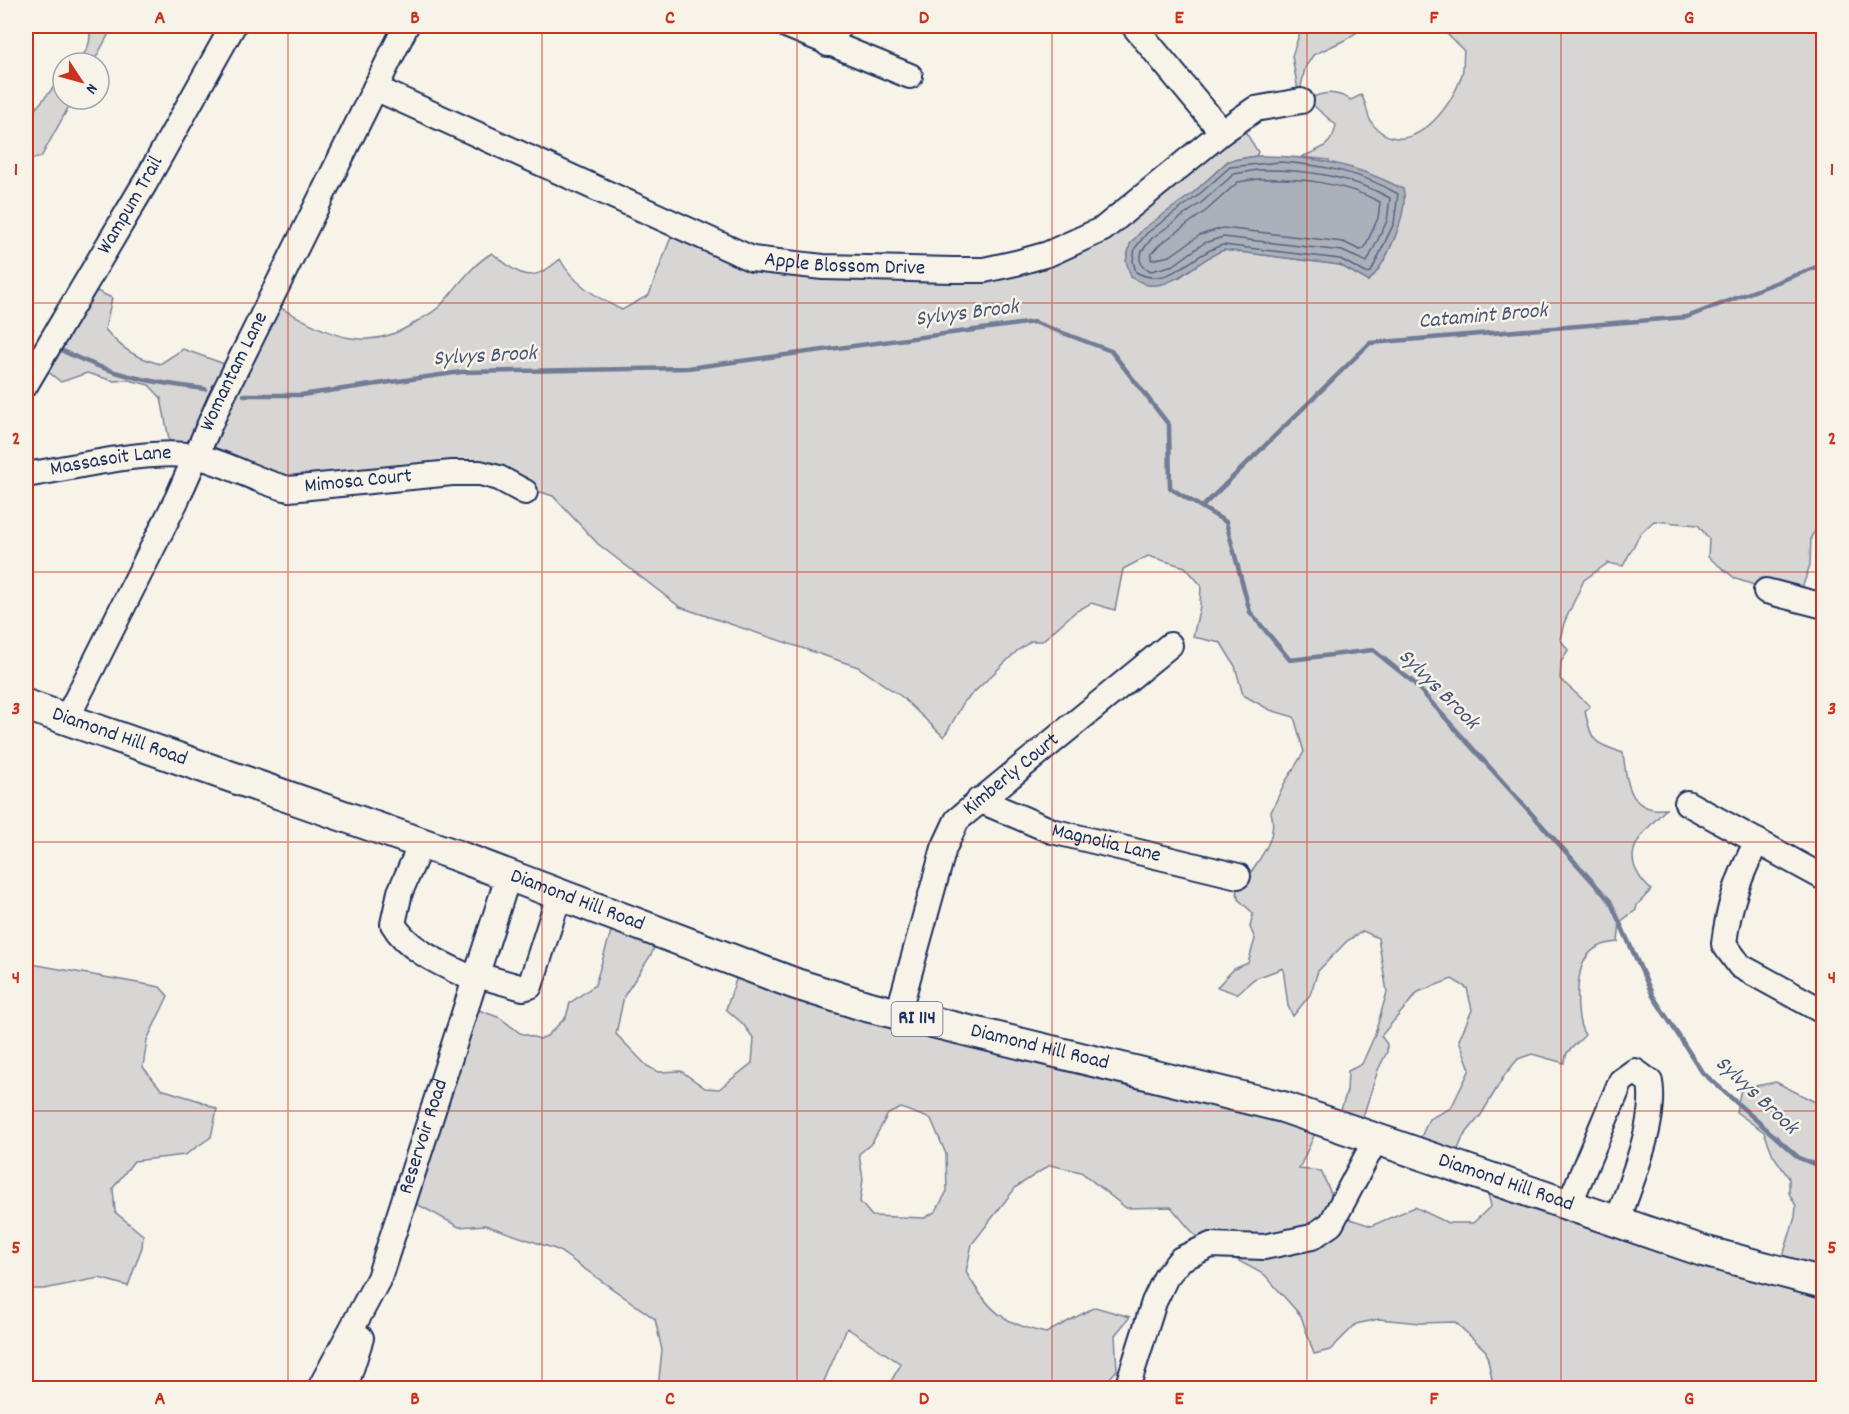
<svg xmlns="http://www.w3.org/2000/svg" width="1849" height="1414" font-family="Dekko,sans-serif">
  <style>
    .green { fill: #d7d6d4; stroke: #798299; stroke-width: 1.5; fill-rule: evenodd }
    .water { fill: #acb0b9; stroke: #727c95; stroke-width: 1.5 }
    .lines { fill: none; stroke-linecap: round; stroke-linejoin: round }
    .shore { stroke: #556382; stroke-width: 1.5 }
    .stream { stroke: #727c95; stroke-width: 4.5 }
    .minor-casing { stroke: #1b2f5e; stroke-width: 28 }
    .major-casing { stroke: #1b2f5e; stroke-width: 34 }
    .minor { stroke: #f7f3e8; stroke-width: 24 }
    .major { stroke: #f7f3e8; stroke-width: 30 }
    .grid { fill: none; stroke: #c8321e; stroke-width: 1.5; stroke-opacity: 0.55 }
    .labels { text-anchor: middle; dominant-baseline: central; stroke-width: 5; stroke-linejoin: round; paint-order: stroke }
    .shield { fill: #f7f3e8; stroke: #5d6a87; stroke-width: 1.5 }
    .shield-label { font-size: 20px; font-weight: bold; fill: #1b2f5e }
    .street-label { font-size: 21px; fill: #1b2f5e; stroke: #f7f3e8 }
    .water-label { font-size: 22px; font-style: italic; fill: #465679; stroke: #f7f3e8 }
    .neatline { fill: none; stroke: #c8321e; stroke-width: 2 }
    .grid-label { font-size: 20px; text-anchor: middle; font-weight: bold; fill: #c8321e }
  </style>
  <rect width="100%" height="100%" fill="#f7f3e8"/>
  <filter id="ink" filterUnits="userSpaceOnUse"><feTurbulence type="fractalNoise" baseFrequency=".0167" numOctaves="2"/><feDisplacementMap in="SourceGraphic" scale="12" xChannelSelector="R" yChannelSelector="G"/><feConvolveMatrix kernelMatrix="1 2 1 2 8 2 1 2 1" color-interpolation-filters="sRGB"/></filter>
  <g filter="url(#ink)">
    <!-- green -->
    <path class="green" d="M89 26H113L93 63H76C88 51 92 42 89 26Z
      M1302 26H1366L1345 40 1313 55 1305 68 1299 96 1292 56Z
      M1429 26H1823L1824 517 1811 537 1810 565 1799 597H1791L1736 579 1708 557 1709 539 1698 525 1654 521 1640 534 1623 566 1608 563 1584 580 1564 623 1560 639 1568 650 1561 662 1560 679 1590 706 1585 711C1592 744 1594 742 1623 753 1627 783 1629 813 1666 809 1638 838 1616 856 1651 890L1637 905 1636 910 1620 922 1618 942C1606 943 1593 946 1586 958 1575 974 1575 1021 1585 1035L1567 1053 1564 1063 1532 1054 1518 1059 1504 1076 1481 1115 1463 1137 1452 1164 1418 1144 1429 1119 1451 1108 1470 1069 1459 1040 1472 1010 1467 988 1452 979 1418 992 1381 1036 1387 1044V1052L1378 1070 1359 1129 1339 1116 1347 1091 1348 1071 1362 1064 1374 1037 1387 992 1378 938 1363 931 1347 941 1318 971 1310 995 1293 1016 1288 1006 1283 968 1254 979 1237 994 1217 987 1234 969 1248 963 1255 939 1250 927 1253 913 1239 900 1233 877 1249 875C1262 856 1278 836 1271 812L1284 784 1304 752 1294 717 1270 710 1243 695 1235 666 1221 643 1193 637 1200 606 1201 585 1185 567 1148 556 1123 569 1115 610 1091 603 1075 612 1042 641H1031L1017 651 964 702 944 737 902 697 858 667 680 607 598 544 553 496 500 479 286 485 171 450 161 398 149 385 129 380 114 381 87 373 61 382 34 361 79 283 112 298 105 329C121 349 135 357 160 364L183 349 233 367 267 301C318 326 357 359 413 324 422 318 433 313 440 306 458 287 469 267 492 253 520 275 530 286 560 259 572 283 598 298 622 310L649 295 674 229 717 244 928 271 1071 244 1237 118 1258 152 1256 156 1228 161 1193 193 1150 285 1180 277 1210 255 1224 250 1340 265 1368 281 1329 160 1301 157C1319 150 1333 146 1336 125L1307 100C1323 91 1336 91 1351 100L1361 95C1369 106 1365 118 1376 128 1411 161 1453 106 1462 74 1464 67 1463 58 1464 51L1444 31Z
      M63 76V99H73L41 157 26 161V120Z
      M615 918 659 936 651 955 624 996 616 1034 647 1066 658 1072 681 1071 705 1088 719 1089 752 1063 754 1039 743 1024 726 1009 741 965 784 978 808 1006 828 994 930 1023 939 1040 957 1029 1321 1120 1299 1169 1321 1171 1341 1216 1371 1226 1415 1207 1448 1223H1473L1491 1206 1483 1175 1779 1269 1795 1217 1796 1206 1789 1193V1178L1773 1155 1764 1132 1736 1112 1741 1089 1776 1082 1823 1106V1388H1494L1486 1351 1455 1322 1420 1323 1379 1319 1356 1324 1330 1350 1314 1354 1301 1316 1265 1275 1198 1239 1171 1207 1126 1208 1081 1172 1050 1165 1016 1187 972 1244 966 1272C988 1310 1003 1324 1046 1333L1095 1307 1130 1317 1115 1335 1117 1370 1101 1388H887L901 1364 847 1328 821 1388H658L662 1350 655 1319 558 1250 485 1225 459 1227 402 1196 466 1005 500 1018 520 1033 540 1039 547 1036 566 1017 570 1003 595 985ZM901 1108 931 1119 946 1154 947 1191 936 1211 925 1218 872 1216 860 1202 863 1179 859 1154 872 1143 888 1114Z
      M26 963 160 987 168 996 147 1040 143 1067 161 1089 200 1101 217 1109 211 1137 185 1155 134 1161 113 1188 115 1212 143 1235 142 1247 128 1286 99 1278 44 1289H26Z"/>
    <!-- water -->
    <path class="water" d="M1256 156C1310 155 1355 164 1403 189 1410 210 1385 269 1368 281L1340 265 1224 250C1200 258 1175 288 1149 285 1144 285 1136 279 1131 277L1126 261 1130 244 1143 229 1193 193 1228 161Z"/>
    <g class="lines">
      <!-- shore -->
      <path class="shore" d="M1280 162C1322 165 1361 172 1398 194L1394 223 1371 272 1366 273 1340 259 1223 245C1193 252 1169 291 1136 272L1133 261 1135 248 1147 233 1196 197 1230 167Z
        M1257 170C1304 169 1348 175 1390 198L1387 221 1367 262 1342 251 1223 237 1204 243 1174 265 1151 271 1143 267 1140 260 1142 251 1152 238 1201 203 1234 174Z
        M1258 179C1301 178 1342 182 1380 202L1378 218 1364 249 1360 250 1343 242 1223 228 1200 235 1170 256 1151 260V254L1159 245 1207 210 1238 182Z"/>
      <!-- stream -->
      <path class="stream" d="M26 326 32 329
        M63 351C114 376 149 382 205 389
        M244 395H301L461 372 688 368 1034 322 1111 351 1169 425 1170 488 1226 522 1250 612 1290 660 1373 650 1413 682 1610 901 1653 996 1702 1072 1799 1158 1824 1168
        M1202 507 1370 343 1687 317 1824 264"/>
      <!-- minor casing -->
      <g class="minor-casing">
        <g id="minor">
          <path d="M788 26 910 76"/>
          <path d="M1134 26 1222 132"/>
          <path d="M828 44 840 26"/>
          <path id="s1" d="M375 88 752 259 823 267 953 270H984L1016 263 1048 254 1103 229 1222 132 1255 109 1301 101"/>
          <path id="s2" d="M26 384 145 183 233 26"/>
          <path id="s3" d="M26 475C71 468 151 448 194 456 227 462 256 482 289 489L452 473H480L499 478 525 492"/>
          <path d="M1766 591 1824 606"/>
          <path id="s4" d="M66 720 177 499 220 401 406 26"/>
          <path id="s5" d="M979 800 1052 831 1238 876"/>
          <path d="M1687 803 1824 878"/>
          <path d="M1757 841C1740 875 1728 906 1724 944L1740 966 1824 1012"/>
          <path d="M421 844 400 892 393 924C409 952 447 966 475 980"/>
          <path d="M477 975 523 988 530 986 559 896"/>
          <path id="s6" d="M898 1014 944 848 957 820 1170 645"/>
          <path d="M1569 1205 1621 1081 1635 1071 1650 1082C1657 1123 1631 1180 1618 1220"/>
          <path id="s7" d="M320 1388 379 1278 508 877"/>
          <path d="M345 1388 361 1338"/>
          <path d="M1127 1388 1154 1302 1166 1277 1181 1259 1211 1245 1264 1247 1312 1237 1331 1224 1376 1139"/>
        </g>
      </g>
      <!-- major casing -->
      <g class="major-casing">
        <g id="major">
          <path id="s8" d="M26 705 455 855 796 984 866 1006 1283 1107 1703 1251 1824 1283"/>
        </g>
      </g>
      <!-- minor -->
      <use href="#minor" class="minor"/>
      <!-- major -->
      <use href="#major" class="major"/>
    </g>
  </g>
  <!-- grid -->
  <path class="grid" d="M288 26V1388M542 26V1388M797 26V1388M1052 26V1388M1307 26V1388M1561 26V1388M26 303H1824M26 572H1824M26 842H1824M26 1111H1824"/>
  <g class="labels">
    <!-- shield labels -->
    <rect class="shield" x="891.5" y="1002" width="51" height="34" rx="4.5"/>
    <g class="shield-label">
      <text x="917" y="1019">RI 114</text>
    </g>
    <!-- street labels -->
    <g class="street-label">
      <text stroke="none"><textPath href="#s2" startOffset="207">Wampum Trail</textPath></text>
      <text stroke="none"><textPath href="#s1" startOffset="507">Apple Blossom Drive</textPath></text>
      <text stroke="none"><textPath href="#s4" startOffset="387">Womantam Lane</textPath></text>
      <text stroke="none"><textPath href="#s3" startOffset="86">Massasoit Lane</textPath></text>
      <text stroke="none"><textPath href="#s3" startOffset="340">Mimosa Court</textPath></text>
      <text stroke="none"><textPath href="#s8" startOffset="99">Diamond Hill Road</textPath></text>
      <text stroke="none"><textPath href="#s6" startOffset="274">Kimberly Court</textPath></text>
      <text stroke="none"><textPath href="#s5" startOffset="135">Magnolia Lane</textPath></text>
      <text stroke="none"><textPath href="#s8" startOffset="585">Diamond Hill Road</textPath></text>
      <text stroke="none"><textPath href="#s8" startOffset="1071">Diamond Hill Road</textPath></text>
      <text stroke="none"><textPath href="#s7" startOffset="273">Reservoir Road</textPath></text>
      <text stroke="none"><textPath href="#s8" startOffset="1557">Diamond Hill Road</textPath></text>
    </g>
    <!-- water labels -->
    <g class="water-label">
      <text transform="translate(967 314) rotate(-7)">Sylvys Brook</text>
      <text transform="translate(1483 317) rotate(-5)">Catamint Brook</text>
      <text transform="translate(485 357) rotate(-3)">Sylvys Brook</text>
      <text transform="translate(1438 690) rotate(45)">Sylvys Brook</text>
      <text transform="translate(1756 1096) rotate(43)">Sylvys Brook</text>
    </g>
  </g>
  <!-- margin -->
  <rect width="1849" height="1414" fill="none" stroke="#f7f3e8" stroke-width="66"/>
  <!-- north arrow -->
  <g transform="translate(81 81) rotate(126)"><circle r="28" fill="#f7f3e8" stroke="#9fa5b1" stroke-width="1.5"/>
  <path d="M0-4.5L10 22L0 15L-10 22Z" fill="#c8321e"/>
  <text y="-9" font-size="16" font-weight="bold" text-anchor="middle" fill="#1b2f5e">N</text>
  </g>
  <rect x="33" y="33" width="1783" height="1348" class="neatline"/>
  <g class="grid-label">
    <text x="160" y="23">A</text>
    <text x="415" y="23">B</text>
    <text x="670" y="23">C</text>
    <text x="924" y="23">D</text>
    <text x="1179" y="23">E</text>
    <text x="1434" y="23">F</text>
    <text x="1689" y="23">G</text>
    <text x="16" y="175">1</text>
    <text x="1832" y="175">1</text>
    <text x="16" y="444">2</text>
    <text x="1832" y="444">2</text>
    <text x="16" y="714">3</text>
    <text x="1832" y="714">3</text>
    <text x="16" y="983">4</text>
    <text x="1832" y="983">4</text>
    <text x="16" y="1253">5</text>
    <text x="1832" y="1253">5</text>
    <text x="160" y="1404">A</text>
    <text x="415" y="1404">B</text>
    <text x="670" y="1404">C</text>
    <text x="924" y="1404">D</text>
    <text x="1179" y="1404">E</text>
    <text x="1434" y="1404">F</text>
    <text x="1689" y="1404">G</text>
  </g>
</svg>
